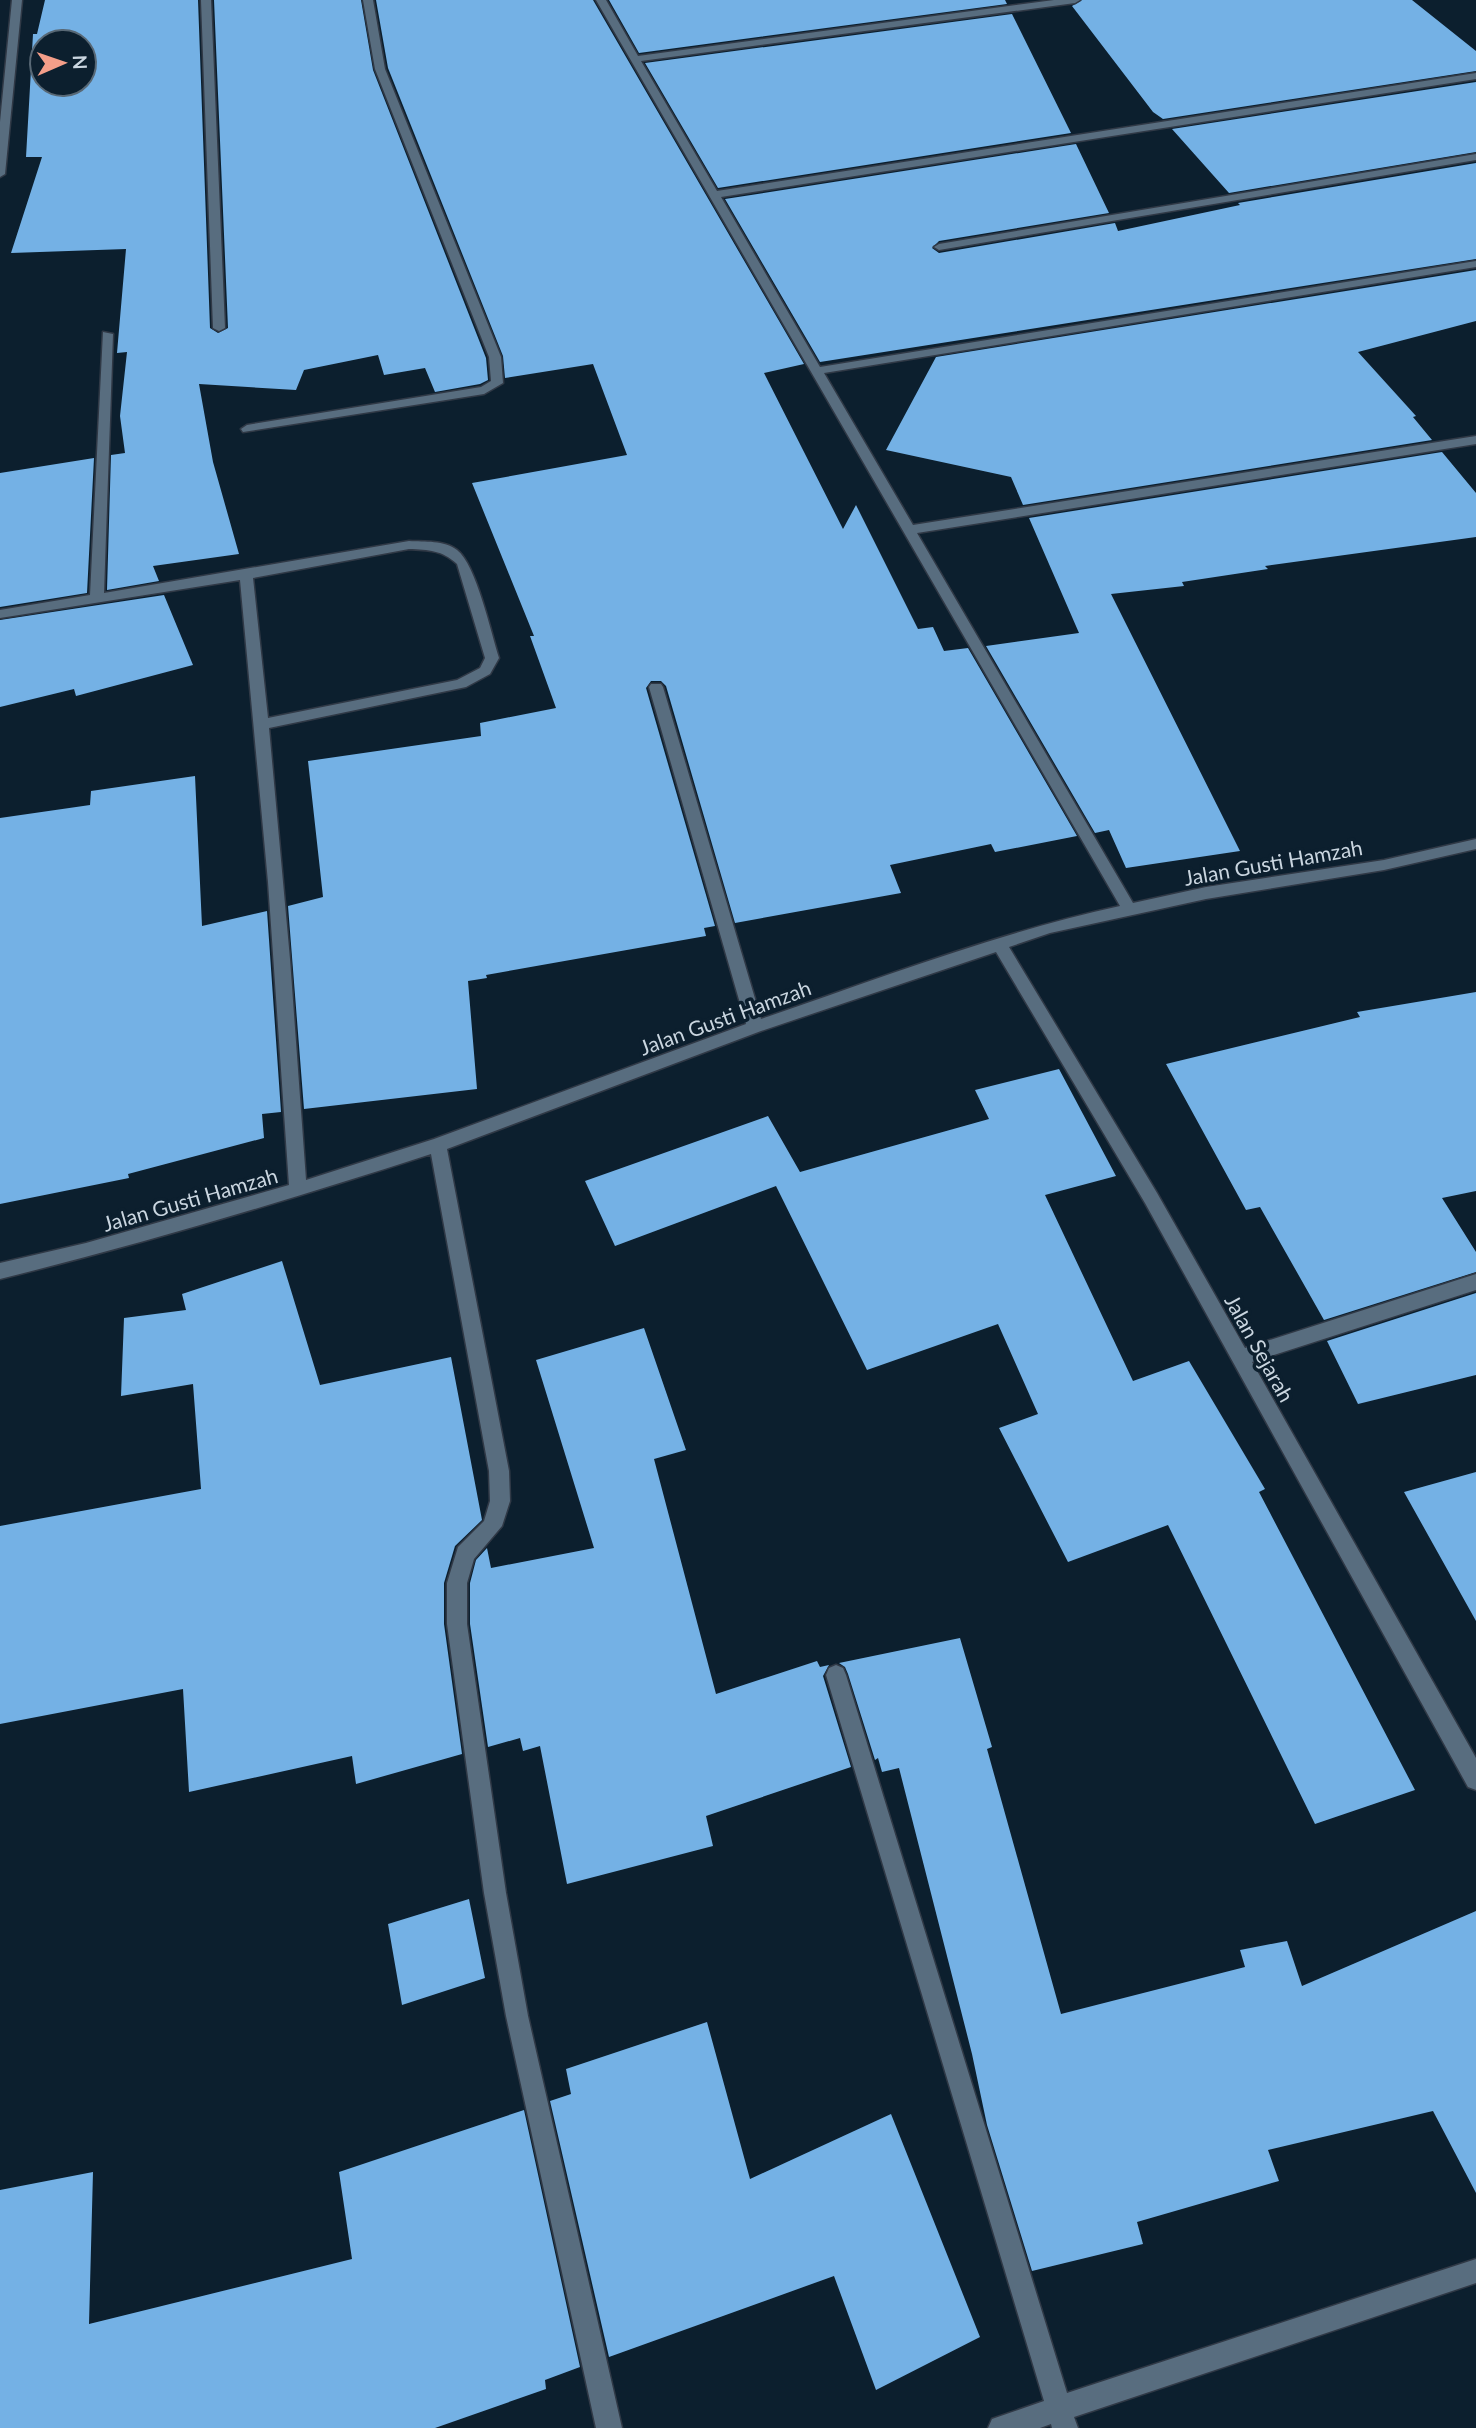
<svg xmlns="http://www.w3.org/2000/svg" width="1476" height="2428" font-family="Lato,sans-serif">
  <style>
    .building { fill: #74b1e5; fill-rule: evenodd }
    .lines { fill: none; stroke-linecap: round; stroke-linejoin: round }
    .minor-casing { stroke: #303946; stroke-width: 3 }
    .minor { fill: #586d7f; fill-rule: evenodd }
    .labels { text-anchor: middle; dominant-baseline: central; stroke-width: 7; stroke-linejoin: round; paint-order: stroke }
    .street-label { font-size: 21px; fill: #cad6e0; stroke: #0c1f2e }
  </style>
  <rect width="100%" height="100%" fill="#0c1f2e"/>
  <!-- building -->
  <path class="building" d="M45 0H198L210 328 218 333 228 328 214 0H361L373 70 486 358 488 380 480 384 435 392 425 368 384 375 378 355 304 370 296 390 199 384 213 462 239 554 153 566 159 581 107 590 111 455 125 453 120 416 127 352 117 353 126 249 11 253 42 157H26L33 34H37ZM42 42H84V84H42Z
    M376 0H593L804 364 764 373 843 529 856 505 918 629 933 627 944 651 968 648 1077 836 995 852 991 844 890 865 901 893 735 923 666 686 661 681H651L646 688 715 926 704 928 706 936 486 975 487 978 468 981 477 1089 304 1109 288 906 323 897 308 761 481 736 480 723 556 708 530 636H534L472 483 627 455 593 364 505 378 503 356 388 68Z
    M609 0H1005L1007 4 639 53Z
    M1082 0H1412L1476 51V71L1163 119 1153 112 1072 6Z
    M1012 14 1071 133 718 188 645 63Z
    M1476 82V152L1229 193 1172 129Z
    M1076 144 1109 213 939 241 932 248 939 253 1115 223 1118 231 1240 205 1238 203 1476 163V259L820 362 725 199Z
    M1476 270V321L1358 352 1416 416 1413 417 1432 440 1023 505 1011 477 886 450 936 357Z
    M1442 452 1476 493V537L1265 566 1268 569 1182 582 1184 586 1111 594 1240 851 1126 868 1109 830 1095 833 986 646 1079 633 1029 518Z
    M94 458 87 593 0 607V473Z
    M164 595 193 665 76 696 74 689 0 707V620Z
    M195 776 202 926 267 911 281 1112 262 1114 264 1138 128 1174 129 1178 0 1204V818L90 805 91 791Z
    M1476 992V1191L1442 1198 1476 1252V1272L1324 1320 1260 1207 1246 1210 1166 1064 1360 1017 1357 1012Z
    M1059 1069 1116 1176 1045 1195 1133 1381 1189 1361 1265 1489 1259 1492 1415 1790 1315 1824 1168 1525 1068 1562 999 1428 1038 1414 998 1324 867 1370 776 1186 615 1246 585 1181 768 1116 800 1172 989 1119 975 1090Z
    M282 1261 320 1385 451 1357 482 1520 455 1546 444 1583V1624L462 1754 356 1784 352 1756 189 1792 183 1689 0 1724V1526L201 1489 193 1384 121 1396 124 1318 186 1310 182 1294Z
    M1476 1293V1375L1358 1404 1327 1341Z
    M644 1328 686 1450 654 1459 716 1694 817 1661 820 1667 829 1665 823 1676 851 1767 706 1816 713 1846 567 1884 540 1746 523 1751 520 1738 488 1747 470 1624V1583L476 1560 487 1548 491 1568 594 1548 536 1360Z
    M1476 1472V1621L1404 1492Z
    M960 1638 992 1747 987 1749 1061 2014 1245 1967 1240 1950 1287 1941 1302 1986 1476 1911V2193L1433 2111 1268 2150 1279 2181 1137 2222 1143 2244 1032 2271 987 2125 972 2054 899 1768 882 1772 878 1758 875 1760 848 1674 845 1667 839 1663Z
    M469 1899 485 1978 402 2005 388 1924Z
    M707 2022 750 2179 891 2114 980 2337 876 2390 834 2276 609 2357 550 2101 571 2094 566 2069Z
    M524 2110 580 2367 545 2380 546 2389 435 2428H0V2190L93 2172 89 2324 352 2259 339 2172Z"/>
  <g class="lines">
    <!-- minor casing -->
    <g class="minor-casing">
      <path id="minor" d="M12 0H22L5 174 0 177V122Z
        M201 0H211L225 328 219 331 213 328Z
        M363 0H373L385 69 501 357 503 383 484 394 243 432 241 429 247 425 481 387 491 381 489 357 375 69Z
        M596 0H606L638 56 1054 0H1080L1075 3 641 61 717 191 1476 73V79L721 197 820 367 1476 261V267L824 373 913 525 1476 436V444L917 533 1133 903 1206 887 1384 860 1476 839V849L1384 870 1206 899 1050 933 1009 947 1157 1193 1245 1348 1476 1274V1290L1252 1362 1476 1758V1790L1468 1787 1145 1203 996 952 761 1031 447 1149 509 1471 510 1501 502 1526 474 1559 467 1583V1624L506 1893 528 2016 622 2428H596L506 2016 484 1893 447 1624V1583L458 1547 484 1521 490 1501 489 1471 431 1154C289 1200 145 1243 0 1279V1263L86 1243 289 1185 268 882 240 580 0 618V610L90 595 103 332 113 334 104 593 409 541C425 542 444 540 457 550 476 564 491 633 499 658L490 674 466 687 269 728 290 959 306 1180 434 1139 746 1024 649 687 651 684H661L663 687 761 1019C880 978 997 933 1120 906ZM409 549C429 550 442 550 457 564L485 658 480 668 457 680 268 718 253 578Z
        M1476 154V160L939 250 934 247 939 244Z
        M836 1665 843 1668 846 1675 1067 2393 1476 2259V2283L1074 2417 1078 2428H1052L1051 2424 1040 2428H988L992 2419 1044 2401 826 1675 829 1668Z"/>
    </g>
    <!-- minor -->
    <use href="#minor" class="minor"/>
  </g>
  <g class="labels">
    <!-- street labels -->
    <g class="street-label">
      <text transform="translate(1273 862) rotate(-10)">Jalan Gusti Hamzah</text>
      <text transform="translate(725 1017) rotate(-20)">Jalan Gusti Hamzah</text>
      <text transform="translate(190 1199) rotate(-16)">Jalan Gusti Hamzah</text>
      <text transform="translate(1260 1348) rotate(61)">Jalan Sejarah</text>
    </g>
  </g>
  <!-- north arrow -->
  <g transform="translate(63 63) rotate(88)"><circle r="33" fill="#0c1f2e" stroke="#586875" stroke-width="2"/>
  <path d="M0-5L12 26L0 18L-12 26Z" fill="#f49e89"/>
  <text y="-10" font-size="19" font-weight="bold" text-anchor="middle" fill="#cad6e0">N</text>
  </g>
</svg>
